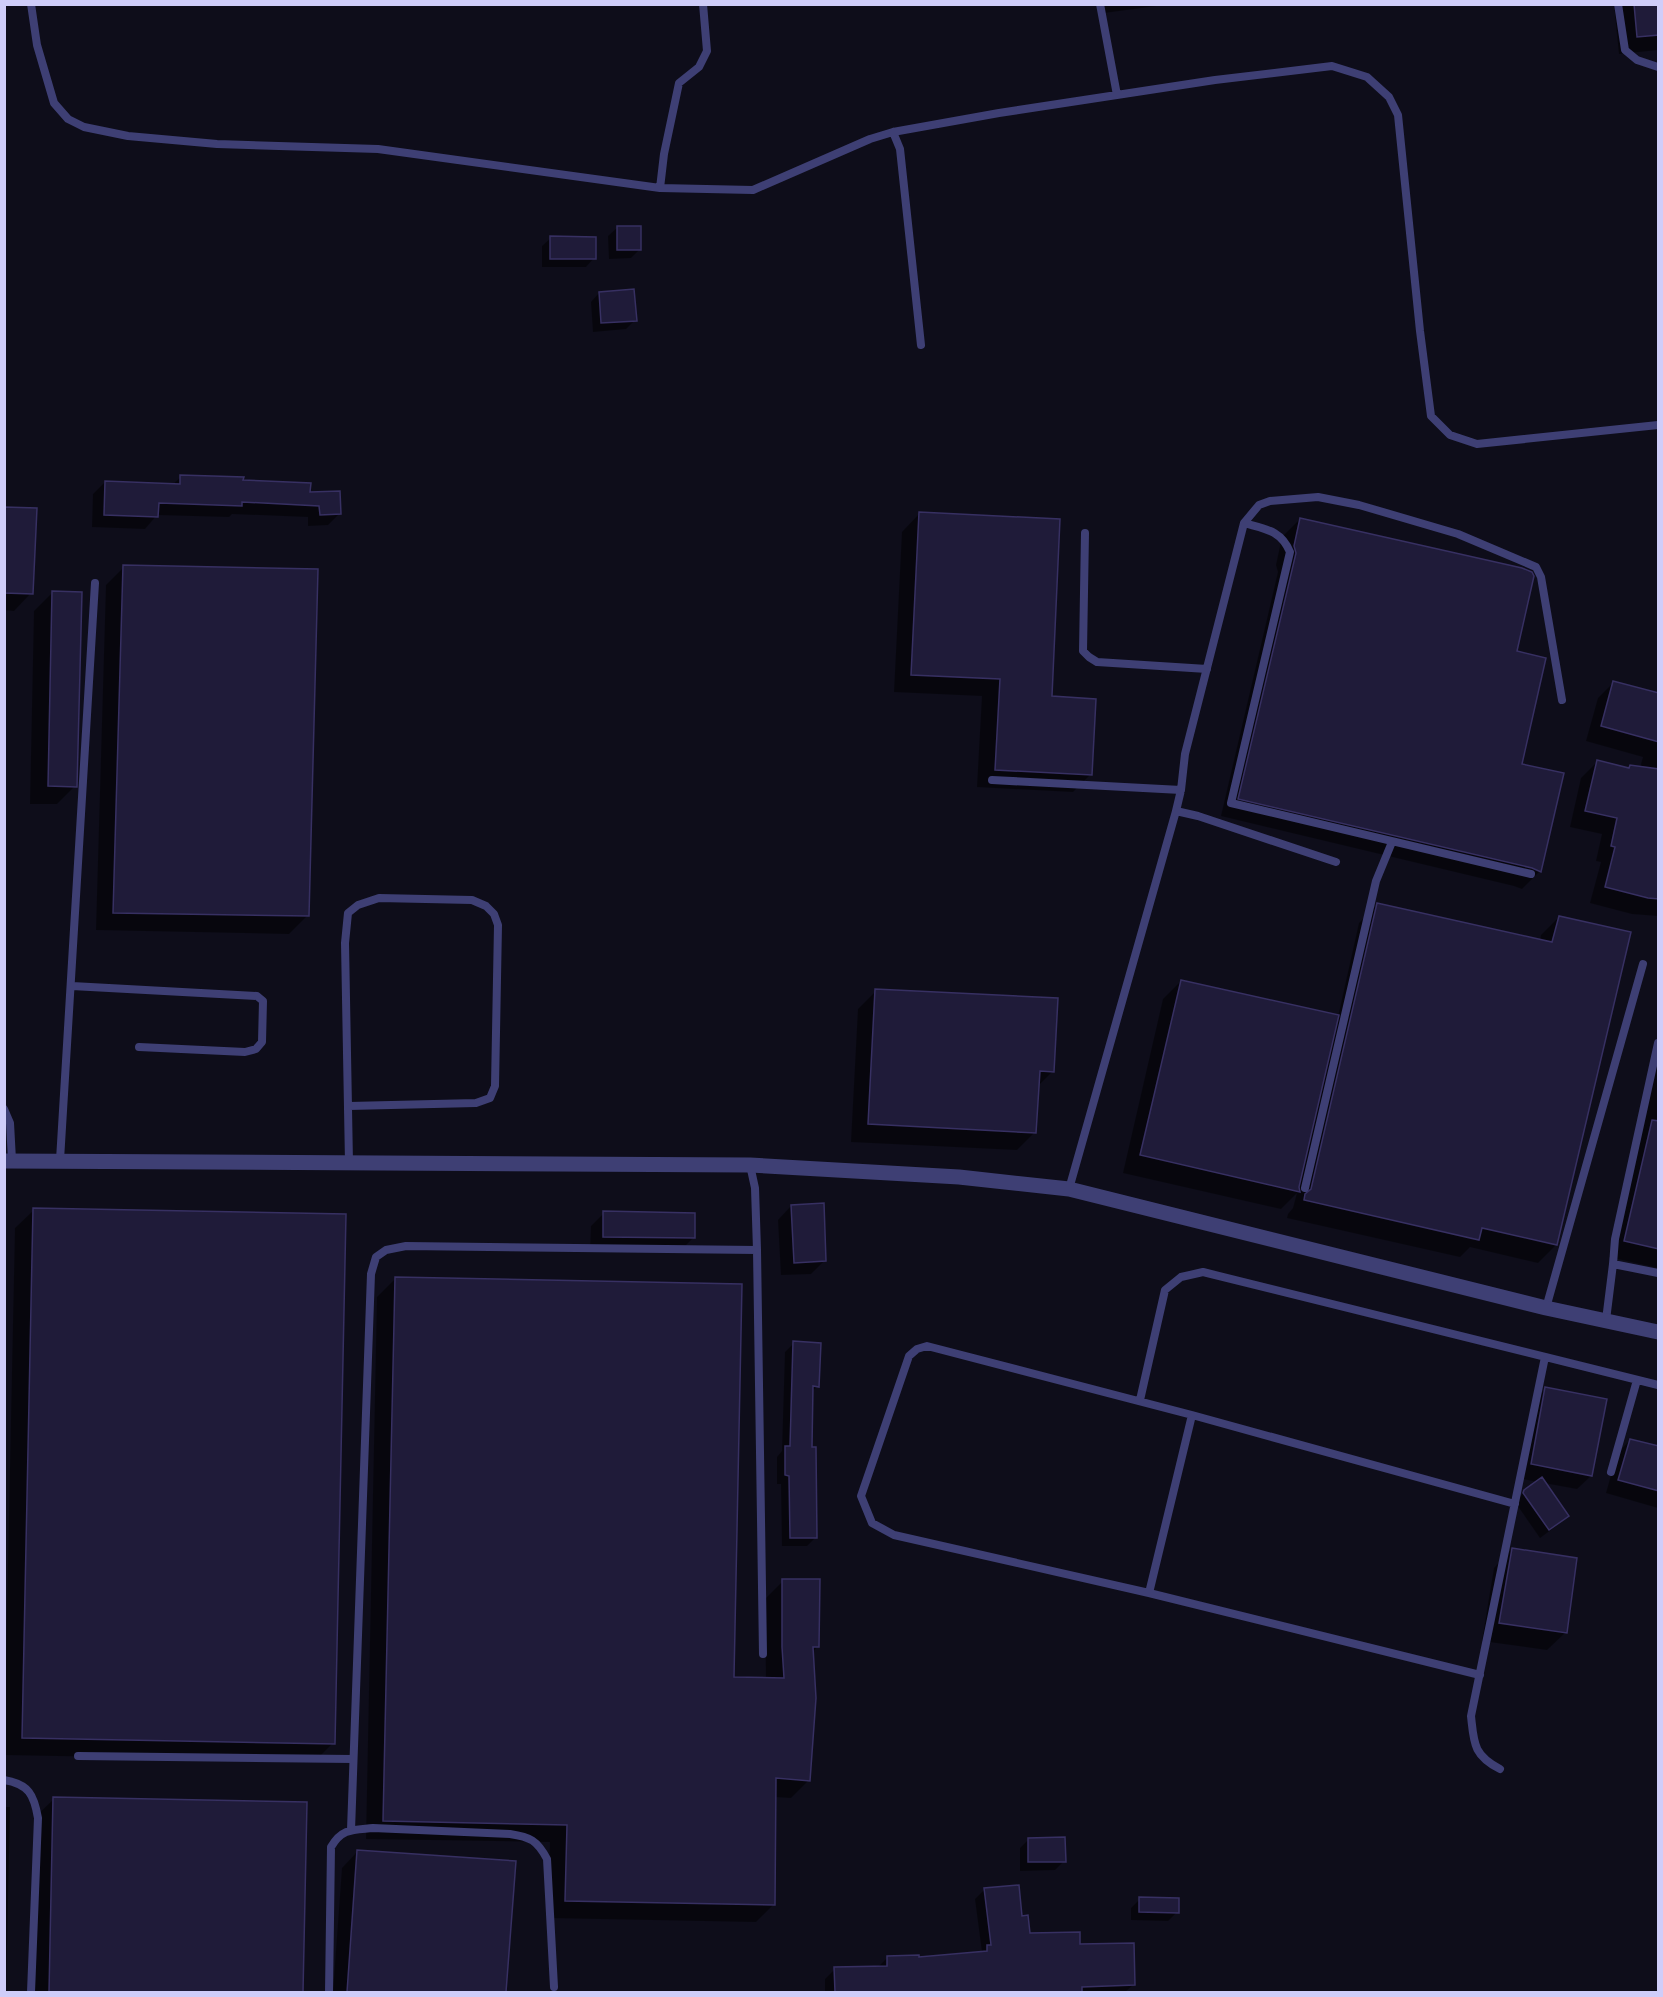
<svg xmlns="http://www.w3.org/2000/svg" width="1663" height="1997" font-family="Montserrat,sans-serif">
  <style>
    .shadow { fill: #0007 }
    .building { fill: #1f1b39; stroke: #373062; stroke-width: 1.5 }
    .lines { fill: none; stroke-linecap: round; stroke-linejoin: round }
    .lane { stroke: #3e3f74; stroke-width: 8 }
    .street { stroke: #3e3f74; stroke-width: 15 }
  </style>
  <rect width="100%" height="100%" fill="#0e0d1a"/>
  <!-- shadow -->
  <path class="shadow" d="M1103 4H1171L1104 13Z
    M1614 4H1658V50L1619 54Z
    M617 228 640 249 631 258 609 259 608 236Z
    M551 238 594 258 586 267H542V246Z
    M599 293 635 320 626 329 593 332 591 302Z
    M181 477 242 482 309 493 340 513 328 525 308 526V517L232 514 229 517 157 515 145 529 92 527 93 494 105 482 172 485Z
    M4 508 31 593 14 611 4 610Z
    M920 513 1050 698 1091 774 1073 792 977 787 982 696 894 692 902 532Z
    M1300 519 1515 652 1520 765 1562 774 1540 871 1522 889 1514 886 1221 816 1278 572 1276 565 1282 537Z
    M124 567 308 915 289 934 96 930 106 585Z
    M52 593 75 786 57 804H30L34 611Z
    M1614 682 1658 723V916L1632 914 1590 903 1601 862 1596 861 1602 834 1570 827 1581 778 1597 762 1628 769 1640 768 1643 757 1586 741 1598 698Z
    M1378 904 1540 941 1541 935 1559 917 1556 1245 1538 1263 1470 1247 1460 1257 1287 1218 1288 1214 1293 1208 1297 1193 1281 1209 1123 1173 1163 999 1181 981 1338 1017 1359 923Z
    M876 991 1053 1071 1037 1087 1035 1132 1017 1150 851 1142 858 1009Z
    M1658 1043V1268L1609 1257Z
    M791 1206 825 1260 811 1274 781 1275 778 1220Z
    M34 1210 333 1743 315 1761 4 1755 15 1228Z
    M604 1213 693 1238 680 1251 590 1250 591 1226Z
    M395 1279 733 1678 766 1679 765 1599 783 1581 818 1646 812 1653 809 1780 791 1798 775 1797 774 1904 756 1922 548 1918 550 1842 366 1839 377 1297Z
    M794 1343 818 1386 811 1392 810 1448 816 1537 807 1546H782L781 1484H777V1457L782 1451 785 1352Z
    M1546 1389 1591 1476 1577 1489 1544 1483 1568 1516 1559 1524 1540 1538 1515 1502 1525 1491 1538 1482 1518 1478 1532 1402Z
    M1630 1440 1658 1448V1508L1606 1493 1617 1454Z
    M1512 1549 1566 1632 1547 1650 1482 1641 1494 1568Z
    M54 1799 305 1803 301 1992H32L35 1817Z
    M4 1807H10L6 1992H4Z
    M1029 1839 1064 1861 1055 1870 1020 1871V1848Z
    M358 1851 514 1862 505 1992H333L342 1868Z
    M985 1889 1020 1917 1028 1935 1079 1946 1133 1985 1125 1992H825V1979L835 1969 877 1968 888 1957 917 1959 982 1952 975 1899Z
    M1140 1899 1177 1912 1168 1921 1131 1920V1908Z"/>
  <!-- building -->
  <path class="building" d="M1634 4H1659V35L1637 37Z
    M617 226H641V250H617Z
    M550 236 596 237V259H550Z
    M634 289 637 321 601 323 599 292Z
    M180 475 244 477 243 480 311 483 310 492 340 491 341 514 320 515 319 506 242 502V506L159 503 158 517 104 515 105 481 180 484Z
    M4 507 37 508 33 594 4 593Z
    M919 512 1060 519 1052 696 1096 699 1092 775 995 770 1000 679 911 675Z
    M1300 518 1522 568 1532 572 1534 576 1517 651 1546 658 1522 764 1564 773 1541 872 1532 868 1238 799 1296 553 1294 546Z
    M123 565 318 569 309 916 113 913Z
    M52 591 82 592 77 787 48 786Z
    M1613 681 1659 693V742L1601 726Z
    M1597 760 1629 768 1630 765 1659 769V899L1648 898 1605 887 1615 847 1611 846 1617 818 1585 811Z
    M1377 903 1552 942 1559 916 1631 932 1557 1245 1482 1228 1479 1240 1304 1200 1305 1194 1311 1189Z
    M1181 980 1339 1015 1299 1187 1300 1192 1140 1155Z
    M875 989 1058 998 1054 1072 1040 1071 1036 1133 868 1124Z
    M1652 1120 1659 1121V1249L1624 1241Z
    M824 1203 826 1261 794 1263 791 1205Z
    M33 1208 346 1214 335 1744 22 1738Z
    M603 1211 695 1213V1238L603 1237Z
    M395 1277 742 1284 734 1677 784 1678 782 1647V1579H820L819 1647H813L816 1698 810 1781 776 1778 775 1905 565 1901 567 1825 383 1821Z
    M793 1341 821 1343 819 1387 813 1386 812 1447H816L817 1538H790L789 1476 785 1475V1446H790Z
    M1545 1387 1607 1399 1592 1476 1531 1464Z
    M1630 1439 1659 1446V1491L1618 1480Z
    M1542 1477 1569 1516 1549 1530 1523 1493 1524 1490Z
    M1512 1548 1577 1558 1567 1633 1499 1623Z
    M53 1797 307 1802 303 1992H49Z
    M1065 1837 1066 1862H1028V1838Z
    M357 1850 516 1861 506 1992H347Z
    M1019 1885 1022 1916 1028 1915 1030 1933 1080 1932V1944L1134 1943 1135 1985 1082 1987V1992H835L834 1967 887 1966V1956L919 1955V1957L987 1951V1945H991L984 1888Z
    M1139 1897 1179 1898V1913L1139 1912Z"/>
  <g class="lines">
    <!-- lane -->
    <path class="lane" d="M31 4 37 45 54 103 68 119 84 127 128 136 217 144 378 149 660 188 753 190 870 139 893 132 999 113 1215 80 1332 66 1367 77 1389 97 1398 115 1420 331 1431 416 1450 435 1477 444 1658 425
      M1100 4 1117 95
      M1618 4 1625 50 1637 60 1658 67
      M893 132 900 149 921 345
      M660 188 664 154 679 83 699 67 707 51 703 4
      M1244 523C1265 529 1281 530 1290 552L1231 803 1531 874
      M1085 533 1083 651 1089 657 1097 662 1207 669
      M992 780 1181 790
      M1176 811 1198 816 1336 862
      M72 986 257 996 263 1001 262 1042 256 1049 245 1052 139 1047
      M349 1106 476 1103 490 1098 495 1086 498 925 494 914 486 906 472 900 379 898 358 905 348 913 345 943 349 1163
      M4 1109 10 1123 12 1160
      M60 1160 95 583
      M750 1165 755 1188 757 1250 763 1654
      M1305 1188 1376 881 1392 842
      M1069 1189 1176 811 1181 790 1185 754 1244 523 1259 505 1270 501 1318 497 1359 505 1458 534 1536 567 1541 577 1562 700
      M1613 1264 1615 1239 1658 1043
      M1546 1308 1643 964
      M1606 1320 1613 1264 1658 1273
      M927 1346 1192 1415 1149 1593 894 1535 872 1523 861 1496 909 1356 917 1349Z
      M1140 1400 1165 1290 1181 1277 1203 1272 1658 1385
      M1192 1415 1515 1504
      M1611 1472 1637 1380
      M1149 1593 1480 1675
      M78 1756 353 1759
      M1500 1769C1473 1755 1474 1743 1471 1716L1545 1357
      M4 1780C29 1784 34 1795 38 1818L31 1992
      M351 1830 371 1274 376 1257 386 1250 406 1246 757 1250
      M329 1992 331 1847C342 1828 353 1830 373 1828L510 1834C530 1837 537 1840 547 1859L554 1987"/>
    <!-- street -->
    <path class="street" d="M4 1161 750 1165 959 1177 1069 1189 1546 1308 1658 1332"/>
  </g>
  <!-- border -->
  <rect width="1663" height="1997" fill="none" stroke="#cfcdf9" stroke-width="12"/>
</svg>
